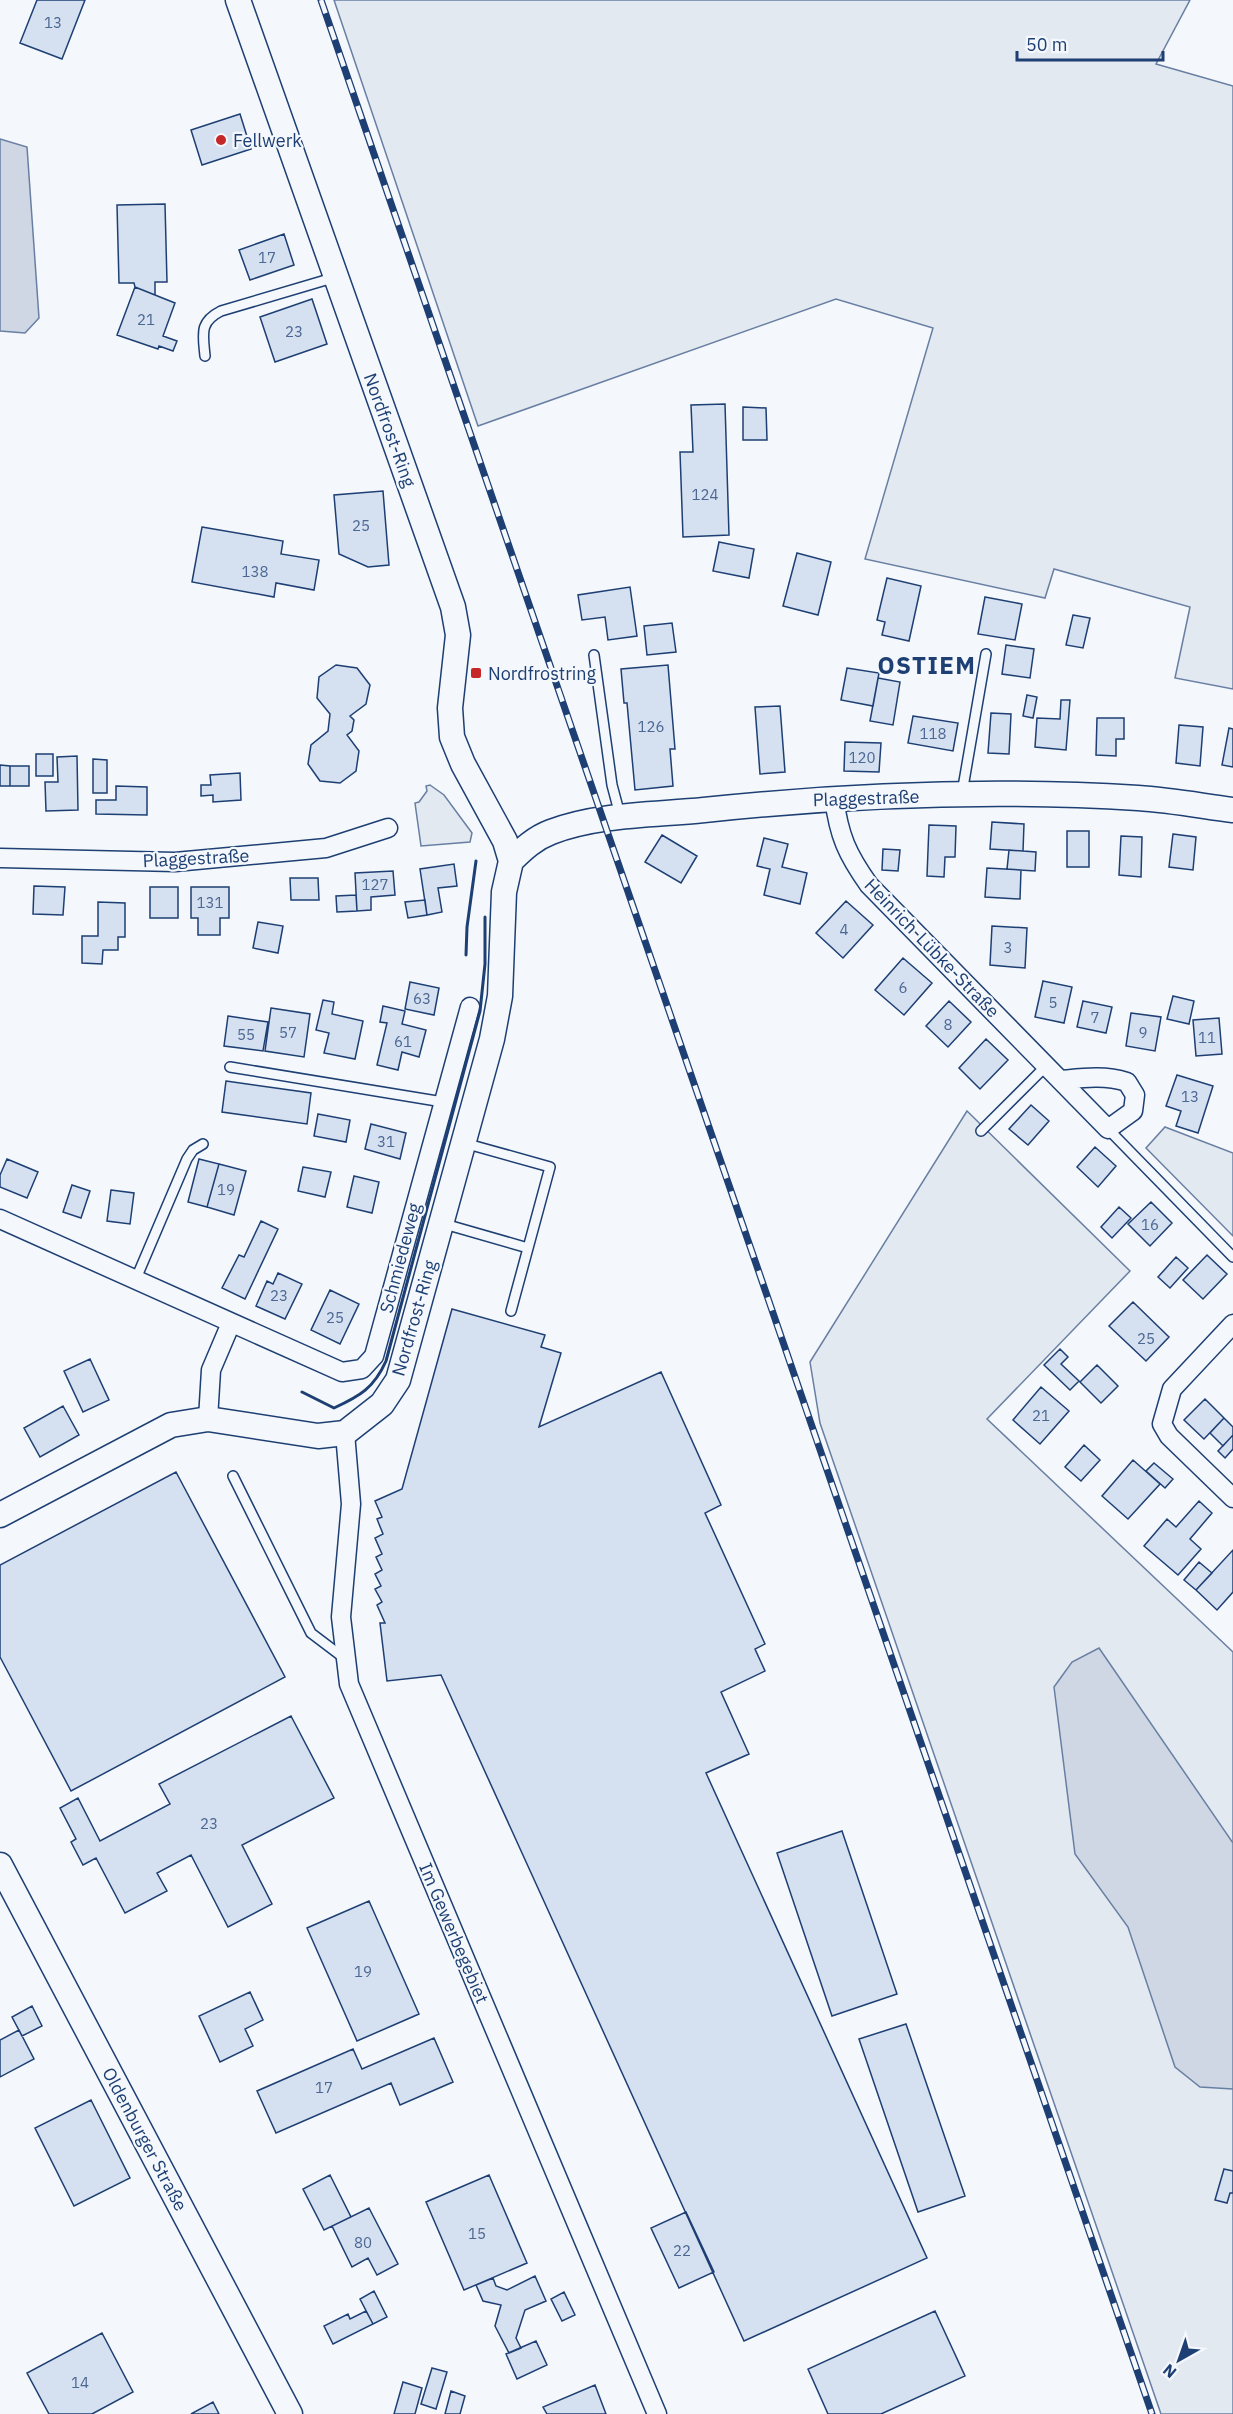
<svg xmlns="http://www.w3.org/2000/svg" width="1233" height="2414" font-family="'IBM Plex Sans',sans-serif">
  <style>
    .green { fill: #e3e9f0; stroke: #687fa3; stroke-width: 1.5 }
    .water { fill: #cfd7e4; stroke: #687fa3; stroke-width: 1.5 }
    .building { fill: #d5e0f0; stroke: #1d3f73; stroke-width: 1.5 }
    .lines { fill: none; stroke-linecap: round; stroke-linejoin: round }
    .lane-casing { stroke: #1d3f73; stroke-width: 12 }
    .street-casing { stroke: #1d3f73; stroke-width: 21 }
    .secondary-casing { stroke: #1d3f73; stroke-width: 27 }
    .lane { stroke: #f4f7fb; stroke-width: 9 }
    .street { stroke: #f4f7fb; stroke-width: 18 }
    .secondary { stroke: #f4f7fb; stroke-width: 24 }
    .rail-casing { stroke: #1d3f73; stroke-width: 7 }
    .rail { stroke: #f4f7fb; stroke-width: 4.5; stroke-dasharray: 14; stroke-linecap: butt }
    .wall { stroke: #1d3f73; stroke-width: 3 }
    .poi-dot { fill: #c62828; stroke: #f4f7fb; stroke-width: 2 }
    .labels { text-anchor: middle; dominant-baseline: central; stroke-width: 4.5; stroke-linejoin: round; paint-order: stroke }
    .number-label { font-size: 15px; fill: #4b6792 }
    .poi-label { font-size: 18px; fill: #1d3f73; stroke: #f4f7fb; text-anchor: start }
    .street-label { font-size: 18px; fill: #1d3f73; stroke: #f4f7fb }
    .district-label { font-size: 24px; font-weight: bold; letter-spacing: 1.5px; fill: #1d3f73; stroke: #f4f7fb }
  </style>
  <rect width="100%" height="100%" fill="#f4f7fb"/>
  <!-- green -->
  <path class="green" d="M334 0H1190L1156 64 1233 86V689L1175 678 1190 607 1054 569 1045 598 865 559 933 328 836 299 478 426Z
    M430 785 444 795 472 833 470 842 421 846 415 803 419 802 427 791 426 786Z
    M967 1111 1130 1271 987 1419 1233 1652V2414H1161L820 1423 810 1362Z
    M1165 1127 1233 1153V1236L1146 1148Z"/>
  <!-- water -->
  <path class="water" d="M0 139 27 147 39 318 25 333 0 331Z
    M1099 1648 1233 1843V2089L1200 2087 1175 2067 1128 1927 1075 1854 1054 1687 1072 1662Z"/>
  <!-- building -->
  <path class="building" d="M37 0H85L62 59 20 43Z
    M240 114 251 149 202 165 191 130Z
    M165 204 167 282H155V295L135 287 134 283H119L117 205Z
    M284 234 294 265 250 280 239 250Z
    M135 287 175 303 163 336 177 341 173 351 159 346 158 349 117 335Z
    M312 299 327 344 275 362 260 317Z
    M725 404 729 535 683 537 680 452H693L691 405Z
    M743 407 766 408 767 440H743Z
    M383 491 389 565 368 567 339 554 334 495Z
    M202 527 283 541 281 554 319 560 314 590 276 583 274 597 192 582Z
    M719 542 754 549 749 578 713 571Z
    M797 553 831 562 818 615 783 606Z
    M887 578 921 586 909 641 882 635 885 622 877 620Z
    M630 587 637 636 608 640 605 617 582 620 578 595Z
    M985 597 1022 604 1015 640 978 634Z
    M1073 615 1090 618 1083 648 1066 645Z
    M672 623 676 652 647 655 644 626Z
    M1006 645 1034 649 1030 678 1002 674Z
    M336 665 357 668 370 685 366 704 350 716 354 720 352 731 347 735 359 751 356 771 340 783 320 781 308 764 311 745 328 731 330 714 317 698 319 677Z
    M668 665 675 749H670L673 786 635 790 627 703H624L621 669Z
    M847 668 879 673 873 706 841 700Z
    M878 678 900 682 893 725 870 721Z
    M1027 695 1037 697 1033 718 1023 716Z
    M1061 700H1070L1066 750 1035 747 1037 718 1060 719Z
    M780 706 785 772 760 774 755 707Z
    M991 713 1011 714 1009 754 988 753Z
    M913 716 958 723 953 751 908 743Z
    M1097 718H1124V739H1116V756L1096 755Z
    M1179 725 1203 727 1200 766 1176 763Z
    M1229 728 1233 729V767L1222 765Z
    M845 742 881 743 879 772 844 771Z
    M36 754H53V776H36Z
    M77 756 78 810 46 811 45 782H58L57 757Z
    M93 759 107 760V793H93Z
    M0 765 10 766V786H0Z
    M10 766H29V786H10Z
    M240 773 241 800 213 802V795L201 796V785H211L210 775Z
    M116 786 147 787V815L96 814V800H116Z
    M992 822 1024 824 1023 851 990 849Z
    M929 825 956 826 955 857H945L944 877 927 876Z
    M1067 831H1089V867H1067Z
    M1173 834 1196 837 1193 870 1169 867Z
    M662 835 697 856 681 883 645 862Z
    M1121 836 1142 837 1141 877 1119 875Z
    M764 838 788 844 782 867 807 873 800 904 764 895 770 869 757 866Z
    M883 849 900 850 898 871 882 870Z
    M1009 850 1036 852 1035 871 1007 869Z
    M454 864 457 886 438 888 442 912 427 915 420 869Z
    M987 868 1021 870 1020 899 985 897Z
    M393 871 395 895 371 897V910L357 911 355 873Z
    M290 878H318L319 900H291Z
    M34 886 65 887 63 915 33 914Z
    M150 887H178V918H150Z
    M191 887H229V918H220V935H198V918H191Z
    M356 895 357 911 337 912 336 896Z
    M425 900 427 915 408 918 405 902Z
    M846 901 873 925 843 958 816 933Z
    M98 902 125 903V937H118V950H103L102 964 82 963V936H98Z
    M258 922 283 926 278 953 253 948Z
    M992 926 1027 928 1025 968 990 965Z
    M903 958 932 983 904 1015 875 990Z
    M1043 981 1072 987 1064 1023 1035 1017Z
    M410 982 439 988 434 1015 405 1009Z
    M1173 996 1194 1001 1189 1024 1167 1019Z
    M323 1000 334 1002 332 1014 363 1021 355 1059 324 1053 329 1033 316 1030Z
    M949 1001 971 1022 948 1047 926 1026Z
    M1083 1001 1112 1007 1106 1033 1077 1027Z
    M383 1006 405 1011 402 1024 426 1030 419 1057 402 1052 398 1070 377 1065 387 1023 380 1022Z
    M271 1008 310 1014 304 1057 265 1051Z
    M1131 1013 1161 1017 1155 1051 1126 1046Z
    M228 1016 268 1022 263 1051 224 1046Z
    M1219 1018 1222 1054 1196 1056 1193 1020Z
    M986 1039 1008 1060 980 1089 959 1068Z
    M1177 1075 1213 1086 1198 1133 1176 1126 1181 1111 1166 1106Z
    M226 1081 311 1093 307 1124 222 1112Z
    M1031 1105 1049 1121 1028 1145 1009 1129Z
    M318 1114 350 1120 346 1142 314 1136Z
    M371 1124 406 1133 400 1159 365 1149Z
    M1095 1147 1116 1166 1098 1187 1077 1167Z
    M7 1159 38 1172 27 1198 0 1187V1175Z
    M199 1159 219 1164 207 1207 188 1202Z
    M219 1164 246 1171 234 1215 207 1207Z
    M303 1167 331 1172 325 1197 298 1191Z
    M354 1176 379 1182 372 1213 347 1207Z
    M72 1185 90 1191 81 1218 63 1212Z
    M111 1190 134 1193 130 1224 107 1221Z
    M1151 1202 1172 1223 1150 1246 1128 1224Z
    M1119 1207 1131 1218 1112 1238 1101 1227Z
    M261 1221 278 1229 245 1299 222 1288 239 1255 244 1257Z
    M1207 1255 1227 1274 1203 1299 1183 1280Z
    M1176 1257 1188 1268 1170 1288 1158 1277Z
    M278 1273 302 1284 285 1319 256 1306 267 1281 273 1284Z
    M330 1290 359 1304 340 1344 311 1330Z
    M1133 1302 1169 1337 1146 1361 1109 1326Z
    M452 1309 545 1335 541 1347 561 1353 539 1427 661 1372 721 1505 705 1513 765 1644 755 1649 765 1671 721 1692 749 1754 706 1773 927 2258 744 2341 441 1675 387 1681 380 1623H385L377 1605 382 1602 375 1589 381 1586 375 1574 382 1570 376 1557 382 1554 375 1538 383 1534 377 1519 382 1517 375 1501 402 1489Z
    M1060 1349 1068 1357 1061 1364 1079 1381 1070 1390 1044 1365Z
    M90 1359 109 1400 83 1412 64 1371Z
    M1097 1365 1118 1386 1101 1403 1080 1382Z
    M1041 1387 1069 1411 1040 1444 1013 1420Z
    M1205 1399 1224 1418 1204 1439 1184 1420Z
    M63 1406 79 1435 40 1457 24 1428Z
    M1224 1418 1233 1427V1435L1223 1446 1210 1433Z
    M1233 1435V1449L1225 1458 1218 1451Z
    M1084 1445 1100 1460 1081 1481 1065 1467Z
    M1133 1460 1160 1484 1128 1519 1102 1496Z
    M1154 1463 1173 1479 1165 1488 1146 1471Z
    M176 1472 285 1677 71 1791 0 1657V1565Z
    M1199 1501 1212 1513 1190 1539 1201 1549 1178 1575 1144 1546 1167 1519 1176 1527Z
    M1233 1550V1592L1217 1610 1196 1590Z
    M1199 1562 1212 1573 1196 1590 1184 1580Z
    M291 1716 334 1798 242 1845 272 1904 228 1927 191 1855 157 1873 167 1891 125 1913 96 1858 83 1865 71 1842 76 1839 60 1808 78 1798 100 1841 170 1804 159 1784Z
    M842 1831 897 1994 832 2016 777 1853Z
    M369 1901 419 2014 357 2041 307 1928Z
    M250 1992 263 2020 245 2029 253 2046 220 2062 199 2016Z
    M32 2006 42 2026 22 2036 12 2017Z
    M906 2024 965 2196 918 2212 859 2039Z
    M19 2030 34 2059 0 2077V2040Z
    M434 2038 453 2082 400 2105 391 2083 276 2133 257 2091 353 2049 362 2069Z
    M91 2100 130 2178 74 2206 35 2128Z
    M1224 2169 1233 2171V2193H1230L1227 2203 1215 2200Z
    M330 2175 351 2217 324 2230 303 2189Z
    M489 2175 527 2263 464 2290 426 2202Z
    M369 2208 398 2264 377 2275 368 2258 352 2267 332 2226Z
    M686 2212 714 2272 679 2288 651 2228Z
    M535 2276 546 2301 525 2310 516 2338 521 2348 509 2353 495 2326 501 2305 483 2301 476 2285 493 2278 496 2286 507 2290Z
    M374 2291 387 2317 373 2324 360 2299Z
    M564 2292 575 2315 562 2321 551 2299Z
    M366 2311 373 2324 333 2344 324 2326 348 2314 350 2319Z
    M935 2311 965 2376 881 2414H828L808 2369Z
    M102 2333 133 2392 92 2414H49L27 2373Z
    M536 2341 547 2365 517 2379 506 2354Z
    M432 2368 447 2372 436 2409 421 2404Z
    M403 2382 422 2388 415 2414H394Z
    M595 2385 606 2414H547L543 2407Z
    M451 2391 465 2396 460 2414H445Z
    M213 2402 219 2414H191Z"/>
  <g class="lines">
    <!-- lane casing -->
    <g class="lane-casing">
      <path id="lane" d="M205 356C203 334 199 322 221 311L336 277
        M594 655 612 785 620 815
        M962 793 986 654
        M230 1067 443 1102
        M1108 1129 1233 1257
        M981 1131 1046 1066
        M464 1143 550 1167 511 1311
        M441 1223 528 1248
        M135 1281 187 1159 193 1150 203 1144
        M233 1476 311 1633 344 1658"/>
    </g>
    <!-- street casing -->
    <g class="street-casing">
      <path id="street" d="M834 798C839 836 847 854 869 885L1108 1129 1133 1111 1135 1095 1127 1082C1104 1075 1083 1078 1061 1080
        M0 858 175 862 326 848 388 828
        M0 1219 342 1372 362 1369 374 1356 470 1007
        M1233 1324 1172 1389 1162 1424 1169 1436 1233 1498
        M208 1419 211 1370 231 1323
        M345 1433 351 1504 341 1617 349 1684 657 2414"/>
    </g>
    <!-- secondary casing -->
    <g class="secondary-casing">
      <path id="secondary" d="M511 861C523 849 535 838 551 832 598 814 654 815 704 810 847 795 994 789 1138 798 1170 800 1202 806 1233 810
        M0 1515 171 1425 208 1419 318 1436 345 1433 382 1404 398 1380 492 1039 500 996 504 892 511 861 505 841 463 764 452 737 450 708 458 635 453 607 238 0
        M0 1865 290 2414"/>
    </g>
    <!-- lane -->
    <use href="#lane" class="lane"/>
    <!-- street -->
    <use href="#street" class="street"/>
    <!-- secondary -->
    <use href="#secondary" class="secondary"/>
    <!-- rail casing -->
    <g class="rail-casing">
      <path id="rail" d="M321 0 1152 2414"/>
    </g>
    <!-- rail -->
    <use href="#rail" class="rail"/>
    <!-- wall -->
    <path class="wall" d="M466 955 467 927 476 861
      M302 1392 334 1408C360 1396 374 1388 386 1361L480 1011 485 964V917"/>
  </g>
  <!-- markers -->
  <g class="poi-dot">
    <circle cx="221" cy="140" r="6"/>
    <rect x="470" y="667" width="12" height="12" rx="3"/>
  </g>
  <g class="labels">
    <!-- number labels -->
    <g class="number-label">
      <text x="53" y="22">13</text>
      <text x="267" y="257">17</text>
      <text x="146" y="319">21</text>
      <text x="294" y="331">23</text>
      <text x="705" y="494">124</text>
      <text x="361" y="525">25</text>
      <text x="255" y="571">138</text>
      <text x="651" y="726">126</text>
      <text x="933" y="733">118</text>
      <text x="862" y="757">120</text>
      <text x="375" y="884">127</text>
      <text x="210" y="902">131</text>
      <text x="844" y="929">4</text>
      <text x="1008" y="947">3</text>
      <text x="903" y="987">6</text>
      <text x="422" y="998">63</text>
      <text x="1053" y="1002">5</text>
      <text x="1095" y="1017">7</text>
      <text x="948" y="1024">8</text>
      <text x="288" y="1032">57</text>
      <text x="1143" y="1032">9</text>
      <text x="246" y="1034">55</text>
      <text x="1207" y="1037">11</text>
      <text x="403" y="1041">61</text>
      <text x="1190" y="1096">13</text>
      <text x="386" y="1141">31</text>
      <text x="226" y="1189">19</text>
      <text x="1150" y="1224">16</text>
      <text x="279" y="1295">23</text>
      <text x="335" y="1317">25</text>
      <text x="1146" y="1338">25</text>
      <text x="1041" y="1415">21</text>
      <text x="209" y="1823">23</text>
      <text x="363" y="1971">19</text>
      <text x="324" y="2087">17</text>
      <text x="477" y="2233">15</text>
      <text x="363" y="2242">80</text>
      <text x="682" y="2250">22</text>
      <text x="80" y="2382">14</text>
    </g>
    <!-- poi labels -->
    <g class="poi-label">
      <text x="233" y="140">Fellwerk</text>
      <text x="488" y="673">Nordfrostring</text>
    </g>
    <!-- street labels -->
    <g class="street-label">
      <text transform="translate(390 430) rotate(70)">Nordfrost-Ring</text>
      <text transform="translate(866 798) rotate(-2)">Plaggestraße</text>
      <text transform="translate(196 858) rotate(-3)">Plaggestraße</text>
      <text transform="translate(932 948) rotate(46)">Heinrich-Lübke-Straße</text>
      <text transform="translate(400 1258) rotate(-75)">Schmiedeweg</text>
      <text transform="translate(414 1318) rotate(-74)">Nordfrost-Ring</text>
      <text transform="translate(454 1933) rotate(67)">Im Gewerbegebiet</text>
      <text transform="translate(145 2139) rotate(62)">Oldenburger Straße</text>
    </g>
    <!-- district labels -->
    <g class="district-label">
      <text x="927" y="665">OSTIEM</text>
    </g>
  </g>
  <!-- north arrow -->
  <g transform="translate(1179 2360) rotate(220)" stroke="#f4f7fb" stroke-width="4.5" paint-order="stroke">
  <path d="M0-4.5L10 22L0 15L-10 22Z" fill="#1d3f73"/>
  <text y="-9" font-size="16" font-weight="bold" text-anchor="middle" fill="#1d3f73">N</text>
  </g>
  <!-- scale -->
  <path d="M1017 51v9h146v-9" fill="none" stroke="#1d3f73" stroke-width="3"/>
  <text x="1026" y="51" font-size="18" fill="#1d3f73" stroke="#f4f7fb" stroke-width="4.5" paint-order="stroke">50 m</text>
</svg>
